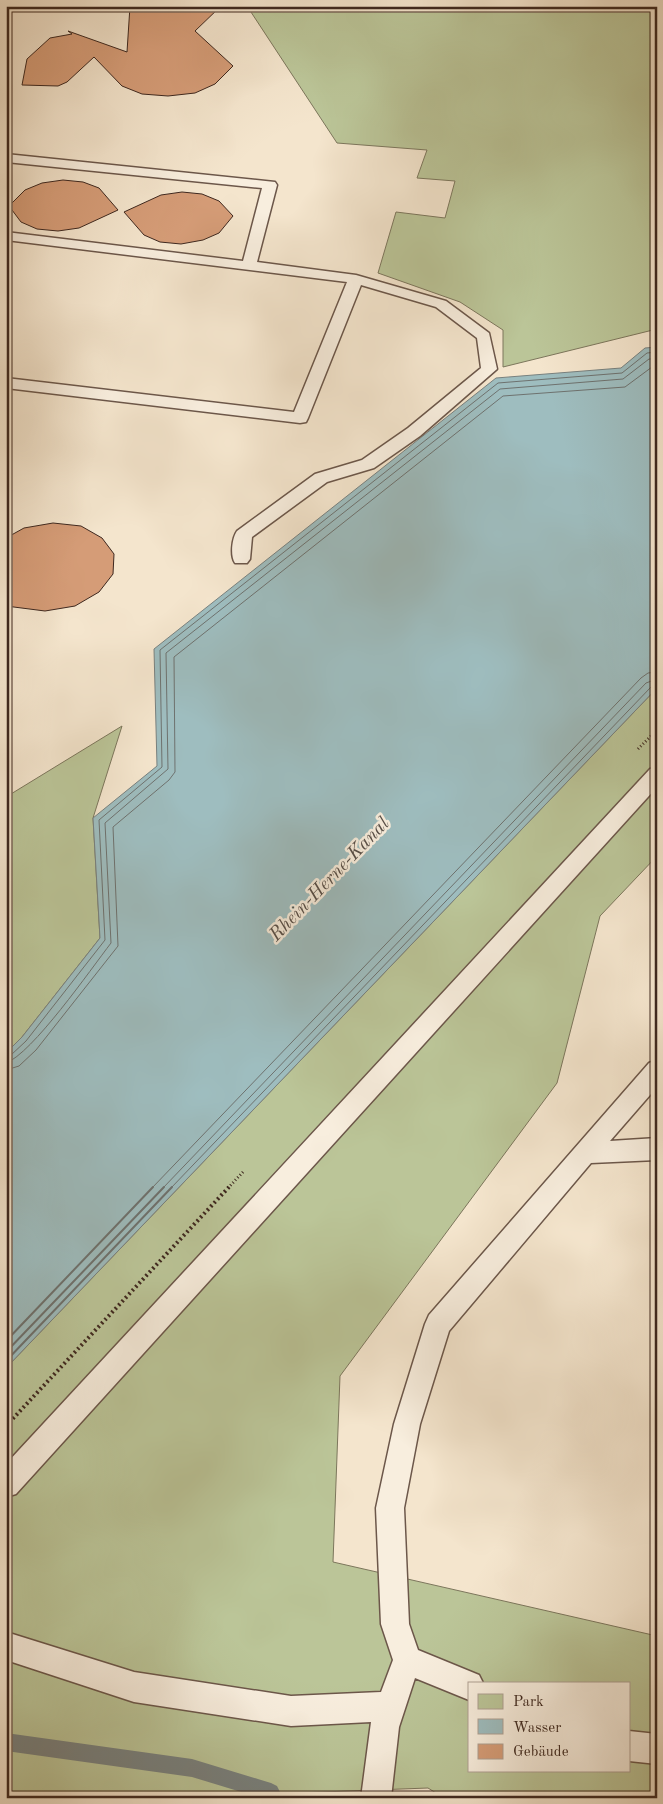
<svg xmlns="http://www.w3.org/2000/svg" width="663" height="1804" font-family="'Old Standard TT',serif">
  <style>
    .green { fill: #bbc598; stroke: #7c765c; fill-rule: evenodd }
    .water { fill: #9ebdbf; stroke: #78817f }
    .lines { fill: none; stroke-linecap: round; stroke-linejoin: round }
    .shore-far1 { stroke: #6e726f; stroke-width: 1 }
    .shore { stroke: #6e726f; stroke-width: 2 }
    .stream { fill: #78817f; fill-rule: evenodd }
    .building { fill: #d59c77; stroke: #3e281f }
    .lane-casing { stroke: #6c574a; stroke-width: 3 }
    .path-far1 { stroke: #3e281f; stroke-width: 3; stroke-dasharray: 1 2.5; stroke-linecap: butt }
    .path { stroke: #3e281f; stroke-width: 4; stroke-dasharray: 2 3; stroke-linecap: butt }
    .lane { fill: #f8eede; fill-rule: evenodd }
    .labels { text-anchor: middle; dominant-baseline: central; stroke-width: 5; stroke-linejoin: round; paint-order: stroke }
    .water-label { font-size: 19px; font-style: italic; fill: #564d47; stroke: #f8eede }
  </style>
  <rect width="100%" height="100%" fill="#f4e5cd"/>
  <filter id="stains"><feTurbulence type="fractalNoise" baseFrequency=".004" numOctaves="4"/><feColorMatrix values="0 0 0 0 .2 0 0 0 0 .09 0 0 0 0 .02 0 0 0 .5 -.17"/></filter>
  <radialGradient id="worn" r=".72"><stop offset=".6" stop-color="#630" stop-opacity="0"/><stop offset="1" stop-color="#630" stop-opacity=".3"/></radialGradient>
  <!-- green -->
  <path class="green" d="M247 6H657V329L503 367V330L460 302 378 273 396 212 445 218 455 181 417 178 427 150 337 143Z
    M657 688V856L600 916 557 1083 340 1376 333 1562 657 1636V1798H444L428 1788 162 1798H6V1368ZM469 1683H629V1770H469Z
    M122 726 93 818 100 938 22 1037 6 1053V797Z"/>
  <!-- water -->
  <path class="water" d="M657 347V688L6 1368V1053L22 1037 100 938 93 818 157 766 154 649 496 378 621 368 645 348Z"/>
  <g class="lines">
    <!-- shore-far1 -->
    <path class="shore-far1" d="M6 1056 11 1055 26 1041 105 940 99 820 162 767 160 650 498 383 622 373 647 353 657 352
      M6 1063C32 1054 91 969 111 943L105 823 168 769 166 653 500 389 623 379 649 359H657
      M6 1070 19 1066 36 1050 118 946 113 827 169 780 175 772 174 657 503 396 625 387 652 367 657 366
      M152 1188 641 678 648 673 657 672
      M163 1188 646 683 657 679
      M171 1188 651 687 657 685"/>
    <!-- shore -->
    <path class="shore" d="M6 1341 153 1187
      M6 1352 164 1187
      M6 1361 172 1187"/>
    <!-- stream -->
    <path class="stream" d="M6 1733 192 1759 271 1783 277 1786 280 1792 278 1798H261L192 1777 6 1751Z"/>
  </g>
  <!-- building -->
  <path class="building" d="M130 6H221L195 31 233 66 215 84 195 93 168 96 142 94 122 86 94 57 67 82 58 86 22 85 27 59 50 38 72 34 68 31 127 52Z
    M63 180 83 182 99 188 118 210 79 228 58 231 37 229 21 222 9 206 25 190 42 183Z
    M182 192 202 194 219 201 233 216 219 233 203 240 181 244 160 242 144 235 124 212 161 195Z
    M53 523 81 526 102 538 114 554 113 574 99 592 75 606 45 611 6 606V538L24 528Z"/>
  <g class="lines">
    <!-- lane casing -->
    <g class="lane-casing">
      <path id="lane" d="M6 154 275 182 277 185 257 262 356 275 446 301 489 333 497 369 420 436 374 468 327 482 252 537 250 559 247 563H235C230 556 232 538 237 531L315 474 362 460 408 428 481 368 477 338 436 307 361 285 308 418 306 422 300 423 6 388V378L294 412 347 282 6 240V232L243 261 262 188 6 162Z
        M657 767V787L16 1494 6 1497V1464L650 769Z
        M657 1060V1087L610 1141 657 1138V1160L591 1163 449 1331 420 1424 404 1508 409 1624 418 1650 479 1675 483 1683H469V1700L415 1678 399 1727 391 1798H361L371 1722 291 1726 134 1702 6 1660V1632L134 1672 291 1696 381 1692 393 1660 381 1624 376 1508 394 1424 425 1324 429 1315 649 1063Z
        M629 1731 657 1734V1764L629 1761Z"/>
    </g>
    <!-- path-far1 -->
    <path class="path-far1" d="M638 749 657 730
      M228 1188 243 1172"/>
    <!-- path -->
    <path class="path" d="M6 1426 229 1187"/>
    <!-- lane -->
    <use href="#lane" class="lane"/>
  </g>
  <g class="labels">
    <!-- water labels -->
    <g class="water-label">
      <text transform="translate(330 880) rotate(-46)">Rhein-Herne-Kanal</text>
    </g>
  </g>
  <!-- margin -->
  <rect width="663" height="1804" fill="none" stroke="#f4e5cd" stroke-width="25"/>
  <rect x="8" y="8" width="648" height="1789" fill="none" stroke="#3e281f" stroke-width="2.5"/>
  <rect x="12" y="12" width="638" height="1779" fill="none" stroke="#3e281f"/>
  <!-- legend -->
  <rect x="468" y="1682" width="162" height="90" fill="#f8eede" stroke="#ae9f92"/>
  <rect x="478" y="1694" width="25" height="15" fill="#bbc598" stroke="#ae9f92"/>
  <text x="513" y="1706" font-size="15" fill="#3e281f">Park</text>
  <rect x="478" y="1719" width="25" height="15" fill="#9ebdbf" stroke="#ae9f92"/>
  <text x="513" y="1732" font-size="15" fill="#3e281f">Wasser</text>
  <rect x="478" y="1744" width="25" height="15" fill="#d59c77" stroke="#ae9f92"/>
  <text x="513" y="1756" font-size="15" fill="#3e281f">Gebäude</text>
  <rect width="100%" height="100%" filter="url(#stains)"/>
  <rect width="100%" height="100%" fill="url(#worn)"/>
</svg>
